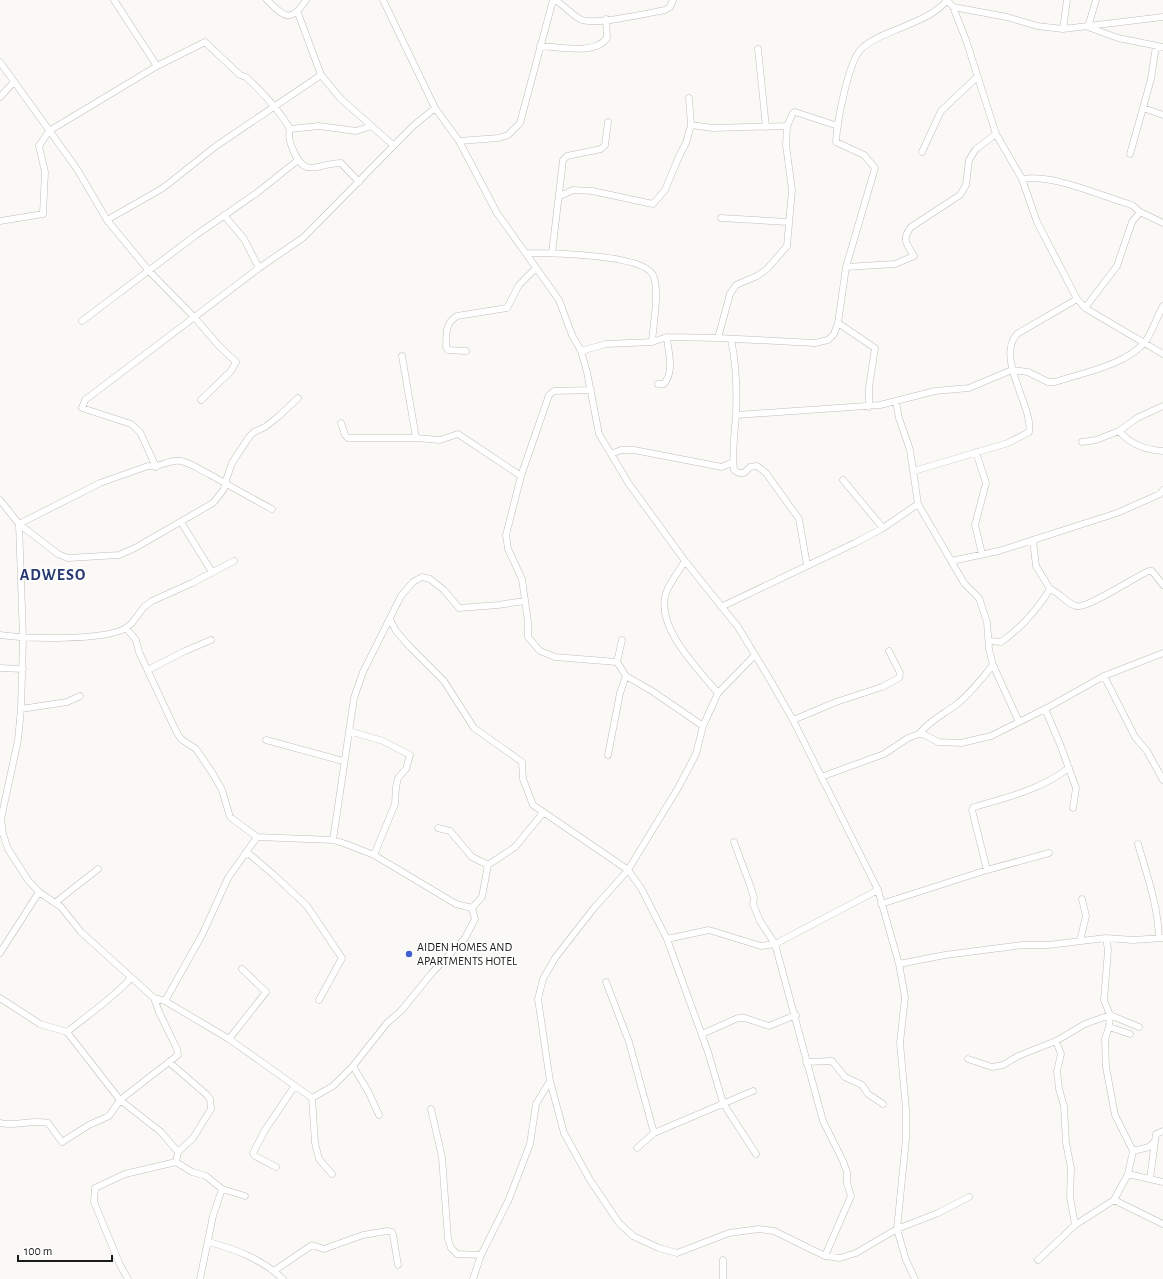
<svg xmlns="http://www.w3.org/2000/svg" width="1163" height="1279" font-family="'Alegreya Sans',sans-serif">
  <style>
    .lines { fill: none; stroke-linecap: round; stroke-linejoin: round }
    .minor-casing { stroke: #c0bebb; stroke-width: 7 }
    .minor { stroke: #fff; stroke-width: 6 }
    .poi-dot { fill: #4360d3; stroke: #fff; stroke-width: 1.5 }
    .labels { text-anchor: middle; dominant-baseline: central; stroke-width: 3.5; stroke-linejoin: round; paint-order: stroke }
    .poi-label { font-size: 12px; fill: #1b1b19; stroke: #fff; text-anchor: start }
    .district-label { font-size: 16px; font-weight: bold; letter-spacing: 1px; fill: #283972; stroke: #fff }
  </style>
  <rect width="100%" height="100%" fill="#faf9f5"/>
  <g class="lines">
    <!-- minor casing -->
    <g class="minor-casing">
      <path id="minor" d="M114 0 157 66
        M267 0C284 17 291 24 306 0
        M383 0 435 108 459 141 497 213 559 300 572 335 581 351 587 372 599 434 629 484 685 561 738 627 769 678 793 720 878 890 899 964 905 997 900 1043 906 1109V1139L897 1229 906 1260 915 1279
        M555 0C564 5 575 18 582 20 597 25 649 13 665 10L670 7 673 0
        M947 0 953 7 966 40 996 134 1022 179 1037 222 1077 299 1085 308 1163 354
        M1096 0 1088 27 1118 38 1163 47
        M953 7 1007 17 1037 26 1063 29 1163 17
        M298 13 321 75 341 99 393 145
        M1063 29 1067 0
        M540 46C559 47 596 55 607 38L606 19
        M1156 46 1151 79 1143 108 1163 115
        M758 49 766 127
        M0 62 77 169 107 220 149 271 194 317 219 346 236 362 231 371 201 400
        M0 97 14 82
        M691 125 713 128 787 126
        M290 129 319 126 356 131 372 126
        M459 141 499 138 508 135 520 123 553 0
        M922 152 941 111 977 77
        M1130 154 1143 108
        M1022 179C1055 174 1100 196 1132 205L1140 212 1163 223
        M560 196 573 190 592 191 653 204 665 190 680 154 686 143 691 125 689 98
        M224 215 244 239 259 268
        M721 218 788 222
        M107 220 163 188 216 146 321 75
        M0 221 43 214 45 172 39 146 49 131 157 66 205 42 240 75 246 77C261 91 280 111 290 129 288 137 290 142 293 150 306 180 317 163 341 163L359 182
        M526 253C548 253 643 254 653 275 660 290 653 326 652 342
        M552 253 563 160 567 156 601 149 605 145 608 122
        M846 267 895 264 914 256C907 244 901 240 911 227L960 195 966 185 969 160 976 149 996 134
        M1085 308 1117 266 1132 222 1140 212
        M82 321 196 235 258 192 298 160
        M838 323 875 348 869 387V407
        M718 338 730 294 736 285 757 276 767 269 787 246 792 190 786 145 787 126 793 113 795 112 838 126
        M731 340C737 365 737 391 736 417 734 435 732 452 734 470L739 473H744L750 467 757 466 766 473 799 519 807 565
        M466 351 448 350 446 347C447 334 444 324 457 316L507 308 519 285 536 268
        M581 351 606 344 652 342 667 337 718 338 815 343 828 340 834 334 838 323 846 267 875 168 864 155 836 142C837 123 848 61 862 48 873 38 889 33 903 27 919 20 936 14 947 0
        M402 356 416 438
        M658 384H664C675 370 668 353 667 337
        M591 390 554 391 549 395 521 476 506 535 508 549 522 579 528 622V637L540 651 555 657 617 662
        M896 402 899 418 910 450 918 504 964 583 979 598 987 622 989 649 993 665 1019 722
        M736 415 880 405 935 391 969 388 1012 370 1028 372 1048 382H1055C1082 373 1126 365 1145 342 1152 332 1157 317 1163 306
        M341 423 345 435 348 438H416L440 440 458 434 521 476
        M1119 431C1130 444 1147 450 1163 451
        M1082 442 1096 440 1119 431 1137 418 1163 406
        M976 452 986 483 975 525 982 554
        M611 454 621 450H634L722 467 733 462
        M156 467 140 432 131 424 82 408 85 400 259 268 304 237 413 126 435 108
        M914 471 1008 443 1029 432C1034 408 995 358 1017 334L1077 299
        M843 480 883 528
        M0 500 19 524 23 638 21 709 18 740 1 819 3 834 8 849 28 880 39 892 61 907 81 932 154 998 159 1012 177 1049 178 1055 120 1100 67 1032 40 1024 0 998
        M272 509C251 498 230 486 209 474 200 470 191 463 181 461 169 459 160 468 148 466L100 483 19 524 58 554 68 558 119 555 135 548 213 503 224 489 225 483 232 463 249 437 254 432 265 427 279 416 298 398
        M181 522 212 572
        M1033 540 1036 566 1050 589
        M685 561C679 571 670 582 666 593 655 627 698 669 718 693
        M951 561 999 551 1117 513 1160 494 1163 490
        M721 607 855 543 883 528 918 504
        M390 619 396 631 410 647 444 681 474 728 522 762 523 779 533 805 628 870 641 888 667 939 708 1052 723 1103 756 1154
        M126 628 132 623 144 607 152 601 192 583 234 561
        M0 635C27 639 104 641 126 628L136 640 139 652 176 731 181 739 196 749 213 774 222 790 230 817 257 837 333 840 346 844 374 855 456 904 472 908 475 919 465 938 431 974 401 1011 387 1023 353 1066 333 1086 312 1098 229 1039 165 1001
        M622 640 617 662 626 676 652 691 703 726
        M989 641 1001 642C1021 628 1037 610 1050 589 1060 593 1066 603 1076 606 1086 610 1136 576 1149 571H1152L1163 585
        M0 668 23 669
        M148 670 185 651 211 640
        M1104 676 1135 737 1147 751 1163 780
        M21 709 67 702 80 696
        M1045 709 1060 744 1076 788 1073 808
        M793 720 836 702 882 687 899 678 900 673 889 651
        M349 731 383 741 410 755 406 769 398 778 396 787 395 804 374 855
        M919 734C930 720 944 714 957 704 971 693 982 678 993 665
        M266 740 343 761
        M608 755 620 693 626 676
        M821 777 884 754 908 738 919 734 925 735 938 742 961 743 991 736 1045 709 1104 676 1163 653
        M438 828 450 831 472 857 488 865
        M333 840 354 698 363 672 401 596 413 582 422 577 430 579 444 590 459 608 498 605 524 601
        M734 842 750 885 754 898 753 904 760 921 775 944 878 890
        M1138 844C1147 875 1158 906 1159 938
        M247 852 274 875 307 906 342 958 319 1000
        M987 870 972 810 974 807C1009 797 1039 790 1069 768
        M56 902 98 869
        M881 904 987 870 1049 853
        M472 908 482 897 488 865 515 847 543 813
        M667 939 709 930 761 946 775 944 823 1121 843 1161 847 1172V1183L851 1196 825 1256
        M1080 941 1086 916 1082 899
        M0 953 39 892
        M899 964 945 955 1023 945H1048L1106 938 1133 940 1163 938
        M606 982 629 1042 654 1133
        M154 998 165 1001 202 935 228 878 257 837
        M1109 1027 1130 1034
        M67 1032C89 1014 112 999 131 978
        M702 1034 738 1018H745L769 1026 796 1015
        M229 1039 266 992 242 969
        M1056 1041 1061 1054 1057 1071 1059 1089 1064 1106 1066 1143 1071 1168 1070 1197 1075 1225
        M968 1059 992 1067 1003 1065 1018 1056 1056 1041 1085 1024 1110 1015 1139 1027
        M806 1062 832 1061 845 1077 862 1085 868 1094 883 1104
        M353 1066 369 1093 379 1115
        M550 1081 564 1133 590 1180 619 1223 633 1236 659 1248 677 1253 729 1233 759 1229 774 1231 825 1256 840 1258 856 1253 897 1229 938 1213 969 1197
        M312 1098 315 1143 319 1159 332 1174
        M431 1109 442 1157 448 1239 451 1248 457 1254 481 1255
        M0 1123C16 1127 32 1119 48 1123L62 1142 89 1125 109 1116 120 1100 161 1132 178 1152
        M637 1148 654 1133 753 1091
        M1133 1151 1149 1147 1155 1141 1156 1134 1163 1131
        M176 1162 192 1172 206 1176 222 1189 245 1196
        M276 1167 255 1156 253 1153 265 1130 294 1087
        M1128 1174 1163 1182
        M1150 1179 1155 1141
        M1114 1200 1163 1224
        M209 1242C238 1250 261 1259 283 1279
        M1038 1260 1075 1225 1114 1200 1128 1174 1133 1151 1115 1115 1106 1067 1105 1039 1109 1027 1110 1015 1104 1000 1108 950 1106 938
        M274 1271 312 1245 324 1249 363 1235 387 1231 392 1232 393 1235 398 1265
        M128 1279 120 1265 94 1202 95 1188 125 1174 176 1162 178 1152 193 1138 211 1109 210 1099 207 1095 169 1062
        M200 1279 213 1216 222 1189
        M473 1279 481 1255 509 1199 530 1144 536 1104 550 1081 538 999 543 979 555 958 594 908 628 870 678 788 696 754 703 726 718 693 755 655
        M723 1279V1260"/>
    </g>
    <!-- minor -->
    <use href="#minor" class="minor"/>
  </g>
  <!-- markers -->
  <circle class="poi-dot" cx="409" cy="954" r="4"/>
  <g class="labels">
    <!-- poi labels -->
    <g class="poi-label">
      <text x="417" y="947">AIDEN HOMES AND<tspan x="417" dy="14">APARTMENTS HOTEL</tspan></text>
    </g>
    <!-- district labels -->
    <g class="district-label">
      <text x="53" y="575">ADWESO</text>
    </g>
  </g>
  <!-- scale -->
  <path d="M18 1255v6h94v-6" fill="none" stroke="#1b1b19" stroke-width="2"/>
  <text x="24" y="1255" font-size="12" fill="#1b1b19" stroke="#ffffff" stroke-width="3" paint-order="stroke">100 m</text>
</svg>
